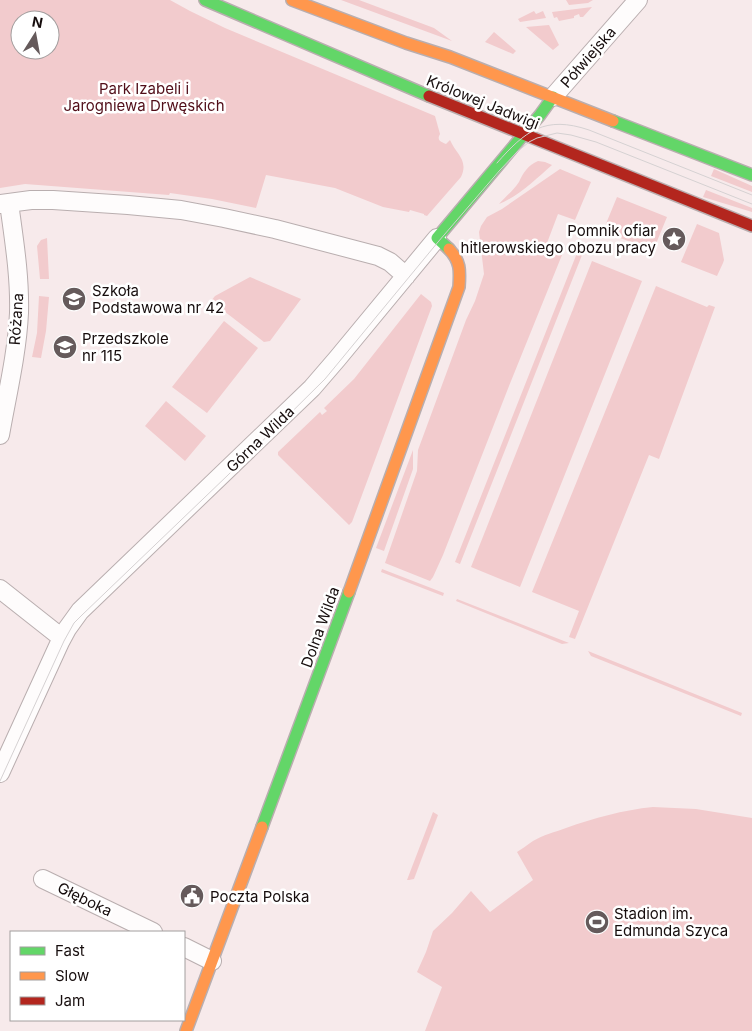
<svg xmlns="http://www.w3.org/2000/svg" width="752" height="1031" font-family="Inter,sans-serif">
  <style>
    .green { fill: #f2cbcd; fill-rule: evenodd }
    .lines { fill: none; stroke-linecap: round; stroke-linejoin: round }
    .street-casing { stroke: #b9aeaf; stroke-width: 20 }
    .fast-casing { stroke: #b9aeaf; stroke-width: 14 }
    .slow-casing { stroke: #b9aeaf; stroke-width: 14 }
    .jam-casing { stroke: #b9aeaf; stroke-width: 14 }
    .street { stroke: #fefcfc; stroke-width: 18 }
    .fast { stroke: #63d668; stroke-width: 11 }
    .slow { stroke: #ff974d; stroke-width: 11 }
    .jam { stroke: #b3261e; stroke-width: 11 }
    .tram { stroke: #d5d1d2; stroke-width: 1 }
    .labels { text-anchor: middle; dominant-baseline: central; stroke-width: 5; stroke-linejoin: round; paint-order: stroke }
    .street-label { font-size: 15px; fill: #160d0d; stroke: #fff }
    .park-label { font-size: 15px; fill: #510e19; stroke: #fff }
    .poi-label { font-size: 15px; fill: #160d0d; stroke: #fff; text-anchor: start }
  </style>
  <rect width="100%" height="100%" fill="#f7eaeb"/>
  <!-- green -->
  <path class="green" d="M0 0H170L190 11 225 28 435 116 440 134C436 141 442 142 446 144L450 140C456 154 469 160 461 177L427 216 424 215V214L410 210 409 212 383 207 335 188 266 175 256 208 212 199 170 193 169 195 25 184 0 188ZM20 20H50V50H20Z
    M341 0H359L434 28 452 41Z
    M566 0H593L588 3 569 5Z
    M592 7 583 17H580L579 14 574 16V18L559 21 557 17 554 18 552 12Z
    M534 11 536 14 543 11 546 18 520 22 518 19Z
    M549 25 559 45 553 50 526 27Z
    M494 32 516 51 513 54 485 42Z
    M538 161 545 162 552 165C536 179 519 196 499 204 505 197 514 190 519 182 523 173 528 165 538 161Z
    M560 169 591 182 575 220 558 214 547 243 564 250 509 386 443 555 433 577 430 581 385 563 417 471 418 450 466 320 475 301 484 274 479 232 481 226 487 217 502 209Z
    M714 169 752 186V192L711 176Z
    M706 190 752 208V212L703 197Z
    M617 197 667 217 653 251 603 231Z
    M697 224 719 233 724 260 723 263 717 276 681 262Z
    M47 238 49 279H40L37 246 41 240Z
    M579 248 584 250 460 564 455 562Z
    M592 261 642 281 520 587 471 567Z
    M250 277 301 299 270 341 264 342 211 301 215 296Z
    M656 286 707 307 709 305 715 307 659 459 649 455 575 639 569 637 579 611 532 592Z
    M421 294 431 302 432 306 352 522 349 525 284 461 278 455V452L320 412 322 415 327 411 324 408 354 379Z
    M39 296 49 297 46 331 41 358 32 357 37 333Z
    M224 321 258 348 207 413 172 387Z
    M166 401 206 436 185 461 145 426Z
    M413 450V469L384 551 376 548Z
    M382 569 444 593 443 596 381 572Z
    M457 599 569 643 562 644 456 601Z
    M588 651 742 713 741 716 591 656Z
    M653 807 696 809 752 818V1031H425L442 987 417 972 426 952 433 931 452 913 471 891 490 912 533 880 517 852C522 849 527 845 533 841 543 835 555 832 566 828 594 818 623 810 653 807Z
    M433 812 438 815 414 879 409 880H407Z"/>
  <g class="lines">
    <!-- street casing -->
    <g class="street-casing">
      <path id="street" d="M553 97 638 0
        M0 204 31 200H53L128 205 181 210 224 218 275 229 378 256 390 262 406 276
        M0 435C7 395 17 354 19 313 20 276 14 240 9 203
        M0 589 62 638
        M0 773 60 642 67 629 80 611 312 388 337 359 437 238
        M43 879 153 932
        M184 947 212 961"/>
    </g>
    <!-- fast casing -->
    <g class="fast-casing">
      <path id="fast" d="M205 0 429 96
        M613 121 752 175
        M449 249 437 238 540 115 553 97
        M262 827 349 592"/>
    </g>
    <!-- slow casing -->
    <g class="slow-casing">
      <path id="slow" d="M292 0 406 43 450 57 613 121
        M349 592 459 287C460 271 461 262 449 249
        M186 1031 262 827"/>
    </g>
    <!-- jam casing -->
    <g class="jam-casing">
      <path id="jam" d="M429 96 752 226"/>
    </g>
    <!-- street -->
    <use href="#street" class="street"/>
    <!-- fast -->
    <use href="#fast" class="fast"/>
    <!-- slow -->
    <use href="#slow" class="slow"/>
    <!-- jam -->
    <use href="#jam" class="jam"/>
    <!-- tram -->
    <path class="tram" d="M497 163C525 131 545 115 589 130L752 195
      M0 781 64 641 74 623 82 615 228 475 325 379 438 242 500 170 517 152 529 142 537 138 557 133 571 135 596 142 752 204"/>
  </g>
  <!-- icons -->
  <defs>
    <g id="sight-disc" transform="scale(1.25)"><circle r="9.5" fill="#655a5b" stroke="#fff"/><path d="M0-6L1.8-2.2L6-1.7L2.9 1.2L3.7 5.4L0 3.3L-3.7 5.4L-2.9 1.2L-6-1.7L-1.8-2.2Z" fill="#fff"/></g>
    <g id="school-disc" transform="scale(1.25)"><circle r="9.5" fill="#655a5b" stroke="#fff"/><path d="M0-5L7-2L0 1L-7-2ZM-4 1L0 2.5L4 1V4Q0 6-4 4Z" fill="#fff"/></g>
    <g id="civic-disc" transform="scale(1.25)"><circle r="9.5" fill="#655a5b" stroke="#fff"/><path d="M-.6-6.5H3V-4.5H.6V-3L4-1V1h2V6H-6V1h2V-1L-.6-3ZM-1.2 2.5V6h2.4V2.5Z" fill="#fff"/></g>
    <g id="stadium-disc" transform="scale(1.25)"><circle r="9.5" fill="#655a5b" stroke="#fff"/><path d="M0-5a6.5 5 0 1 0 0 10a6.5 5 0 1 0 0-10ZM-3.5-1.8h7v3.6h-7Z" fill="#fff"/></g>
  </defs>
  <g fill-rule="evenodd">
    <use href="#sight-disc" x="674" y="239"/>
    <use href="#school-disc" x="74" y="299"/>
    <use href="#school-disc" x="65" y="347"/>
    <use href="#civic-disc" x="192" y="896"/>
    <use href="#stadium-disc" x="597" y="922"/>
  </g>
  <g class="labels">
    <!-- street labels -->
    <g class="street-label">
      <text transform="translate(588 57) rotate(-49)">Półwiejska</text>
      <text transform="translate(483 102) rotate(22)">Królowej Jadwigi</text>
      <text transform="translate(16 319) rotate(-86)">Różana</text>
      <text transform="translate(260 439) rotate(-44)">Górna Wilda</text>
      <text transform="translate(320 627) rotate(-70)">Dolna Wilda</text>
      <text transform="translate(85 899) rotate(26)">Głęboka</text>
    </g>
    <!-- park labels -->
    <g class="park-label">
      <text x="144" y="88">Park Izabeli i<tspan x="144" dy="17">Jarogniewa Drwęskich</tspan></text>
    </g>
    <!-- poi labels -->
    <g class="poi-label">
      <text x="656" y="230" text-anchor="end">Pomnik ofiar<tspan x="656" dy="17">hitlerowskiego obozu pracy</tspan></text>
      <text x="92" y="290">Szkoła<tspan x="92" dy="17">Podstawowa nr 42</tspan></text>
      <text x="82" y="338">Przedszkole<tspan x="82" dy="17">nr 115</tspan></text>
      <text x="210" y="896">Poczta Polska</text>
      <text x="614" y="913">Stadion im.<tspan x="614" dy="17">Edmunda Szyca</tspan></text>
    </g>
  </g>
  <!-- legend -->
  <rect x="10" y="931" width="175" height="90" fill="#ffffff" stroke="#a29e9e"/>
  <rect x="20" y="947" width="25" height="8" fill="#63d668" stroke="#a29e9e"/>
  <text x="55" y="956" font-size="15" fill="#160d0d">Fast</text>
  <rect x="20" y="972" width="25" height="8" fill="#ff974d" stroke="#a29e9e"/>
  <text x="55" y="981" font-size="15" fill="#160d0d">Slow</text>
  <rect x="20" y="997" width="25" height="8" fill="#b3261e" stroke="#a29e9e"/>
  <text x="55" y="1006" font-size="15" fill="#160d0d">Jam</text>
  <!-- north arrow -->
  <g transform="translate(35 35) rotate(11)"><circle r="24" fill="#ffffff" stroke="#a29e9e"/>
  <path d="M0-4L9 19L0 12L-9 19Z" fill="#655a5b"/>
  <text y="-8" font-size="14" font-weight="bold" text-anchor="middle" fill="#160d0d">N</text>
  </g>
</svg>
